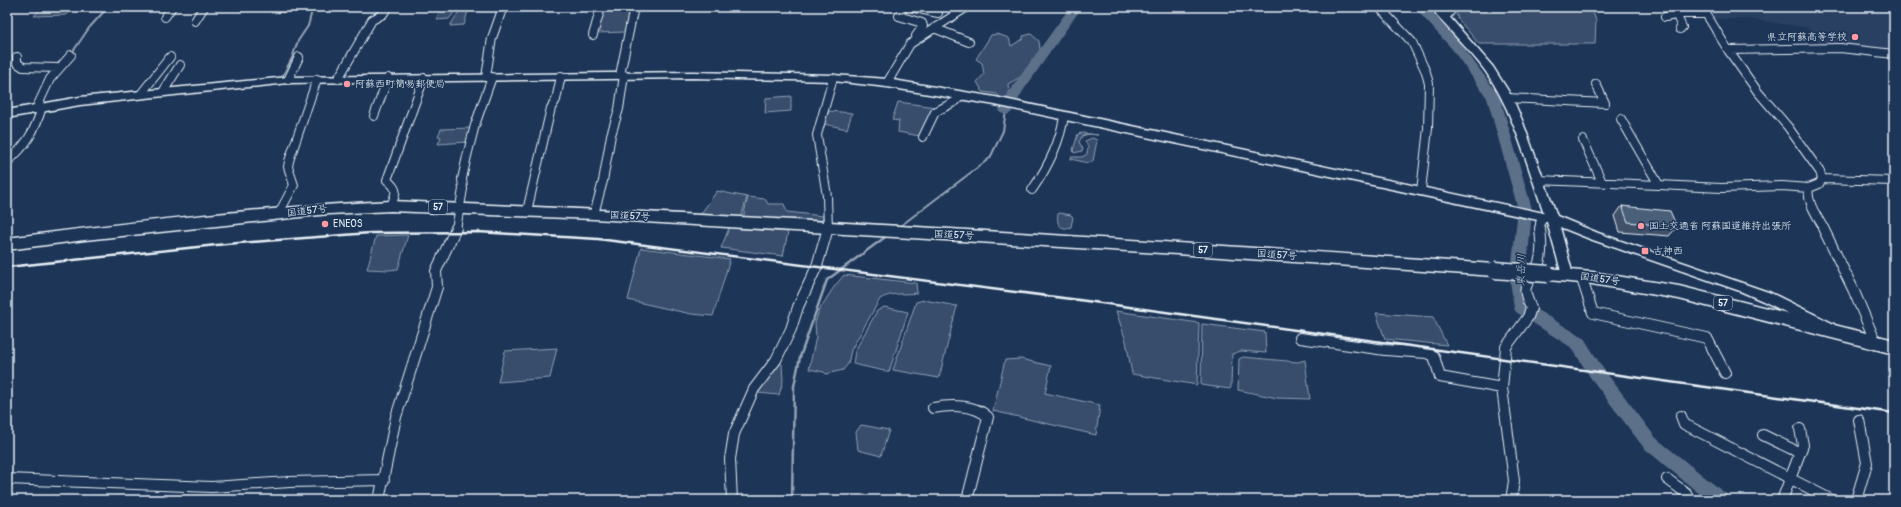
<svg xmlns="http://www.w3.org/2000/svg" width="1901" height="507" font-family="Pangolin,'Klee One',sans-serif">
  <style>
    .built { fill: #2a4162 }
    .green { fill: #374d6c; stroke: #909fb2 }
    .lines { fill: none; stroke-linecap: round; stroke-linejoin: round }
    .stream-far1 { stroke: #95a4b5; stroke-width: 2 }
    .stream { stroke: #95a4b5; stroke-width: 2.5 }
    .river { fill: #5d7089; fill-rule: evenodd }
    .minor-far1-casing { stroke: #e8f1f8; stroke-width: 10 }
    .minor-casing { stroke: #e8f1f8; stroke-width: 12 }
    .tertiary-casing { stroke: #e8f1f8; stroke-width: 3 }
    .trunk-casing { stroke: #e8f1f8; stroke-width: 3 }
    .minor-far1 { stroke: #1d3557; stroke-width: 8 }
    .minor { stroke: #1d3557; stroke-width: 10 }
    .tertiary { fill: #1d3557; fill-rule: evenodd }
    .trunk { fill: #1d3557; fill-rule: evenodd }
    .rail { stroke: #e8f1f8; stroke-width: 2.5 }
    .trunk-bridge-casing { stroke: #e8f1f8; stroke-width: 19; stroke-linecap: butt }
    .trunk-bridge { stroke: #1d3557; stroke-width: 16 }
    .wall { fill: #3f5169; stroke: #e8f1f8 }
    .building { fill: #495e7a; stroke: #e8f1f8 }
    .poi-dot { fill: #ff9aa2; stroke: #1d3557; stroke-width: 1.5 }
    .labels { text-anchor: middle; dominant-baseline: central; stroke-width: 3; stroke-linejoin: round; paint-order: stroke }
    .shield { fill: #1d3557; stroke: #abb9c8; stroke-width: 1 }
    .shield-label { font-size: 9px; font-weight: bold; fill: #e8f1f8 }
    .poi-label { font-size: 10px; fill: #e8f1f8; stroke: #1d3557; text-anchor: start }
    .street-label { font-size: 10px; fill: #e8f1f8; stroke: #1d3557 }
    .water-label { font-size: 11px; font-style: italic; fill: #b7c4d1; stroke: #1d3557 }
  </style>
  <rect width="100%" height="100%" fill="#1d3557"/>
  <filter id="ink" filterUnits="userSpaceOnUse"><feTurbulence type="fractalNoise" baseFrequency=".025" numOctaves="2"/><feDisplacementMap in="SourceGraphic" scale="8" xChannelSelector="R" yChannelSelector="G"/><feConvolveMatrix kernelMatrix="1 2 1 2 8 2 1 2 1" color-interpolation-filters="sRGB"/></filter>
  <g filter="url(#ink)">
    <!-- built -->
    <path class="built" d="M1705 7H1894V52L1822 47 1809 28 1750 19H1712Z"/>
    <!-- green -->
    <path class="green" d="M42 7H74L67 15 34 16Z
      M283 7H312L310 11 271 13 274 9Z
      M455 7 453 14 449 19 437 20 440 8Z
      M469 7 464 25 450 26 461 8Z
      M604 7H631L626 32 596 33Z
      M1454 7H1591L1596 20 1595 44H1479L1458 19Z
      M997 34 1009 38 1011 46 1023 39V36L1031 34 1039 41 1040 50 1024 75 1008 84 1009 93 1006 101 1002 100 997 94 983 92 977 82 984 74 982 63 976 59 991 35Z
      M791 96V111L765 113 766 98Z
      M898 102 936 107 929 115 920 136 898 132 899 121 892 120Z
      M829 111 852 113 847 129 824 124Z
      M471 128 467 142 438 144 441 137 438 136 441 129Z
      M1082 133 1098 135 1089 134 1082 136 1079 142 1083 149 1082 151 1074 153 1073 150 1078 134Z
      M1092 138 1097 140 1093 161 1088 163 1071 159V157H1082L1087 154 1088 147 1085 141Z
      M717 191 747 197 741 218 700 215Z
      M748 197 765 199 768 204H784L787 212 823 216 822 223 743 218Z
      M1060 213 1071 215 1073 217 1071 227C1060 231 1056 223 1058 214Z
      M729 228 788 232 783 256 721 248Z
      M408 235 398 269 389 270 367 269 376 236Z
      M641 248 730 259 713 316 691 314 628 300Z
      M844 275 916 283 917 293C904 295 891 292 880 299L851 350 848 364 843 370 826 374 824 372 809 369 816 337 815 323 819 310 834 287Z
      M924 300 957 306 939 378 893 370 916 302Z
      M884 307 908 312 889 372 853 364 855 351 877 311Z
      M1116 311 1199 323 1197 385 1132 374 1126 341Z
      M1376 313 1433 317 1447 345 1385 339Z
      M1202 324 1265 332 1266 353 1241 351 1232 354 1231 387 1230 389 1201 385Z
      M557 348 550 378 498 382 505 351Z
      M1243 357 1298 362 1305 360 1310 399 1277 398 1238 390 1239 359Z
      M1021 359 1051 366 1045 393 1100 405 1096 435 993 411 1005 360Z
      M778 362 782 364 783 381 779 395 758 393Z
      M861 425 889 430 881 456 858 450 856 432Z"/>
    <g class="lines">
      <!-- stream-far1 -->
      <path class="stream-far1" d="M74 50 89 28 108 7
        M282 77 292 58 298 41 308 26 313 7
        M899 227 990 158 1003 131 1006 110"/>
      <!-- stream -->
      <path class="stream" d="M792 500 794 386 800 357 827 280 888 235"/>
      <!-- river -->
      <path class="river" d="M1070 7H1082L1023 91 1011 113 1006 115 1001 113 999 110 1013 86Z
        M1414 7H1427L1460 43 1500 97 1532 209 1526 281 1529 305 1584 338 1602 367 1656 438 1726 494 1729 500H1707L1644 448 1590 377 1572 348 1516 312 1514 308 1510 281 1518 209 1487 98 1452 49Z"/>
      <!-- minor-far1 casing -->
      <g class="minor-far1-casing">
        <path id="minor-far1" d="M903 7 899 16 922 23 923 26 916 36 918 38
          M1379 7 1412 42 1426 72 1429 84 1428 128 1421 191
          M1702 7 1728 50 1758 92 1788 127 1820 172 1822 179 1819 184 1809 188C1806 202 1818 217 1824 229
          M915 8 938 13
          M165 17 172 7
          M1445 17 1450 12V7
          M1665 17 1676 15
          M195 21 204 7
          M934 28 969 42
          M1680 29 1682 27 1676 14H1706
          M593 35 601 7
          M1728 50 1840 48 1894 54
          M17 57V63L23 67 58 68
          M620 75 634 7
          M486 77 492 38 503 7
          M338 79 372 20 383 14 388 7
          M288 80 299 57
          M887 83 910 44 967 7
          M163 92 180 65
          M141 94 170 57
          M1507 98 1605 103 1596 84
          M36 109 50 79 71 55
          M374 116 388 78
          M923 137 935 112 956 101 961 96
          M1583 140 1602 182
          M7 162C26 146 35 131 42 107
          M1822 179 1894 181
          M1538 180 1659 185 1621 119
          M1659 185 1721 188 1782 186 1809 188
          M1032 190C1048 167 1060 144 1064 116
          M391 206C396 192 399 190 387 180L424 78
          M527 211 551 108 556 100 561 76
          M594 214 603 181 611 135 619 109 624 75
          M278 215 294 185 288 167 289 161 317 79
          M456 229 463 189 462 179 467 156 475 125 492 77
          M828 229 827 196 817 135 833 78
          M1540 229V223L1544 217"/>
      </g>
      <!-- minor casing -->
      <g class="minor-casing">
        <path id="minor" d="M1823 228 1853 289 1876 343
          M1581 276 1593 313 1707 338 1725 373
          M1300 338 1385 350 1427 353 1434 356 1440 377 1502 388
          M933 408C950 405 975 404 988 417L967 500
          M1681 416 1684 424 1832 500
          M1763 435 1800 453
          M7 479 212 487 290 482 384 480
          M1667 479 1686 493 1690 500
          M379 500 396 417 437 287 436 271 456 228
          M732 500 730 459 734 434 754 389 776 360 791 329 798 307 817 266 828 228
          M1511 500 1514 481 1502 388 1506 347 1528 317 1531 308C1519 282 1529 287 1538 265 1543 254 1541 240 1540 228
          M1782 500 1803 445 1800 429
          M1856 500 1867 463 1859 420"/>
      </g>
      <!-- tertiary casing -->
      <g class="tertiary-casing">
        <path id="tertiary" d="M1431 7H1441L1493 67 1512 97 1522 120 1557 216 1598 233 1771 293 1834 324 1836 328 1834 332 1830 333 1826 332 1763 301 1740 291 1590 239 1560 227 1573 275 1571 278 1567 280 1563 278 1547 222 995 105 887 87 833 81 693 78 288 83 80 105 7 118V110L80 97 288 77 693 72 833 75 887 79 995 97 1544 213C1527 166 1515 114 1486 72 1470 49 1447 30 1431 7Z"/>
      </g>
      <!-- trunk casing -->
      <g class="trunk-casing">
        <path id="trunk" d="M391 201C759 215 1127 239 1494 264L1499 266 1502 270 1499 274 1494 276 1177 254 594 219 391 211 329 214 85 240 7 250V238C134 222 263 207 391 201Z
          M1548 268 1592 272 1679 286 1894 340V354L1679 299 1592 284 1548 280 1543 278 1540 274 1543 270Z"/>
      </g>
      <!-- minor-far1 -->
      <use href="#minor-far1" class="minor-far1"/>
      <!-- minor -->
      <use href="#minor" class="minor"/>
      <!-- tertiary -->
      <use href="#tertiary" class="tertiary"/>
      <!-- trunk -->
      <use href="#trunk" class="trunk"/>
      <!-- rail -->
      <path class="rail" d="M7 267 226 244 370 233 478 232 598 239 1079 300 1894 413"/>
      <!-- trunk-bridge casing -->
      <g class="trunk-bridge-casing">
        <path id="trunk-bridge" d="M1494 270 1548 274"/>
      </g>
      <!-- trunk-bridge -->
      <use href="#trunk-bridge" class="trunk-bridge"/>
    </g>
    <!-- wall -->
    <path class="wall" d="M1622 206 1677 227 1669 236 1620 232 1615 216Z"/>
    <!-- building -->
    <path class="building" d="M1622 206 1670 211 1677 227 1628 222Z"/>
  </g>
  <!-- markers -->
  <g class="poi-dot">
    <circle cx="1855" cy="37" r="4"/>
    <circle cx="347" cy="84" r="4"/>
    <circle cx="325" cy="224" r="4"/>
    <circle cx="1641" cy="226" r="4"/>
    <rect x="1641" y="247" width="8" height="8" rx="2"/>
  </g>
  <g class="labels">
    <!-- shield labels -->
    <g class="shield">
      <rect x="429" y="200" width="18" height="14" rx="3"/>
      <rect x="1194" y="243" width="18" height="14" rx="3"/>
      <rect x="1714" y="296" width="18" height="14" rx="3"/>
    </g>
    <g class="shield-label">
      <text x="438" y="207">57</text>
      <text x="1203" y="250">57</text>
      <text x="1723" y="303">57</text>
    </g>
    <!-- poi labels -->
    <g class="poi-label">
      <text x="1847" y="37" text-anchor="end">県立阿蘇高等学校</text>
      <text x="355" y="84">阿蘇西町簡易郵便局</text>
      <text x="333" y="224">ENEOS</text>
      <text x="1649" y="226">国土交通省 阿蘇国道維持出張所</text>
      <text x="1653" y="251">古神西</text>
    </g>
    <!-- street labels -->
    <g class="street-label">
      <text transform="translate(307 211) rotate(-7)">国道57号</text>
      <text transform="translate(630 216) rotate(3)">国道57号</text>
      <text transform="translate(954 235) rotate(3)">国道57号</text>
      <text transform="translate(1277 255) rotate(4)">国道57号</text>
      <text transform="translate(1600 279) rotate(8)">国道57号</text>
    </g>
    <!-- water labels -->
    <g class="water-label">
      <text transform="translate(1521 270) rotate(-88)">東岳川</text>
    </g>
  </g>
  <!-- margin -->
  <rect width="1901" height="507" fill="none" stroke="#1d3557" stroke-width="24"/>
  <rect x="12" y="12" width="1877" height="483" fill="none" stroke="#e8f1f8" stroke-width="1.5" filter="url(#ink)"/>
</svg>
